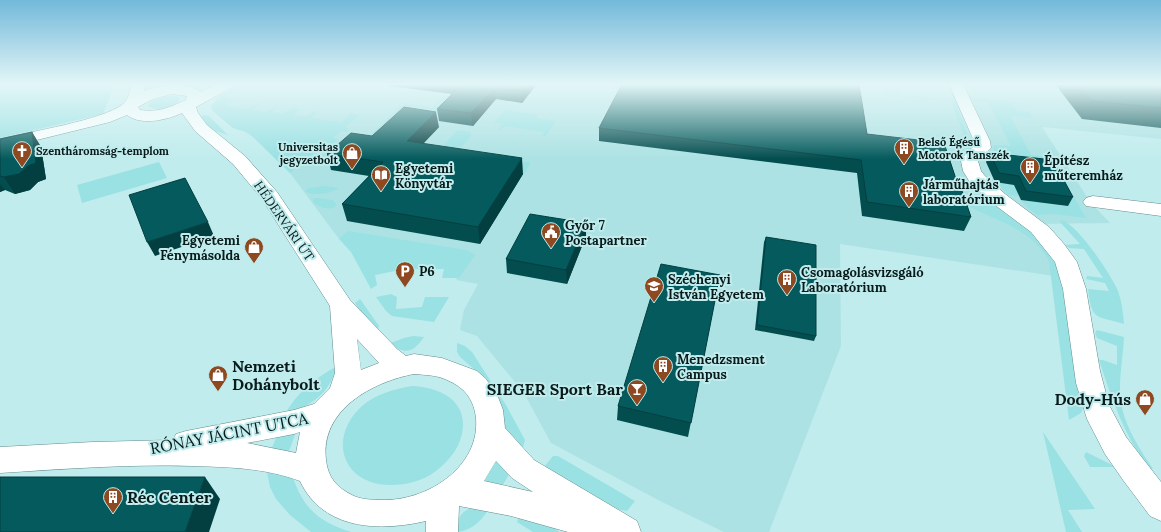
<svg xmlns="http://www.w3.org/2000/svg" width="1161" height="532" font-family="Lora,serif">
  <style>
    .built { fill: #ace2e3 }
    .green { fill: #99e1e3 }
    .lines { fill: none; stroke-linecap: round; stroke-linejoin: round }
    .minor-casing { stroke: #648d8e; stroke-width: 1 }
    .minor { fill: #fff; fill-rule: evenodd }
    .wall { fill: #034d4f }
    .shaded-wall { fill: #033f40 }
    .building { fill: #045a5c; stroke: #033f40 }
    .labels { text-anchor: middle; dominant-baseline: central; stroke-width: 4; stroke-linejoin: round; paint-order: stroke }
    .far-poi-label { font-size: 11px; font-weight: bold; fill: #091a1a; stroke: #c0eced; text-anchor: start }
    .poi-label { font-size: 13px; font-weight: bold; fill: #091a1a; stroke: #c0eced; text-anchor: start }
    .street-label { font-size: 13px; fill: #091a1a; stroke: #c0eced }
    .near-poi-label { font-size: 16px; font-weight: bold; fill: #091a1a; stroke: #c0eced; text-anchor: start }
    .near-street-label { font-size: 16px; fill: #091a1a; stroke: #c0eced }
  </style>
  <rect width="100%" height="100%" fill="#c0eced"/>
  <!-- built -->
  <path class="built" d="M241 84H1161V139L1042 127 1091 203 1110 223 1030 224 1067 278 840 244 841 346 769 532H724L662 502 551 443 524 393 477 336 460 330 464 310 478 284 456 280 467 261 339 239 290 173 258 141 244 131 233 128 213 111 211 107 216 99Z"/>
  <!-- green -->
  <path class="green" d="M0 84H115L103 114 0 138Z
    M242 84H246L224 98 234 100 226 106 248 109 259 103 260 104 253 110 265 112 277 106 278 107 271 112 283 114 292 108H299L300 110 293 115 305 117 316 111 317 112 311 118 341 122 350 114 360 115 345 127 350 129 347 132 341 131 333 138 338 139 333 144 327 143 290 173 249 133 233 128 213 111 211 107 219 97Z
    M887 88 899 89 902 95 937 99 940 101 885 96 884 91Z
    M167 96H176L180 99C174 108 157 112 148 106L152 101Z
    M443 96 452 98 427 119 355 149 404 103 432 107Z
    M975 97 1018 103 1025 105 1012 104 1016 110 1029 112 1033 118 1013 116 1012 119 1031 155 1046 157 1053 160 1086 218 1054 214 1038 215 1028 208 1021 200 1067 206 1048 169 986 162 994 153 993 145 1011 146 988 102 973 101 972 99Z
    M950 98H952L955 101 972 146 967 153 962 154 966 151 967 145Z
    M504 110 538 115 536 118 556 121 545 137 542 136 545 132 505 126 501 130 498 131 502 124 494 123Z
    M204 115 209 116 228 135 212 130 199 117Z
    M457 130 471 132 470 133 472 135 462 146 458 147 453 152 518 169 523 162H529L530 164 524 174 409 157 436 154Z
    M159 162 167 178 82 203 77 185Z
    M995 182 1014 185 1020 196 1009 195Z
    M325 186 339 188C332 193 312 197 305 191L309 188Z
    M962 196 992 201 1029 228 1056 265 1063 291 1077 384 1083 408 1081 413 1069 420 1049 261C1033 230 998 221 970 207L966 204Z
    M316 198 333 200 337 205C331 212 319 207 313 202V199Z
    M1061 220C1078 224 1111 275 1118 291 1122 302 1123 313 1124 324 1096 315 1092 322 1088 289L1109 291 1105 283 1086 279 1087 276 1103 278 1084 249 1069 248 1065 245 1080 244 1060 222Z
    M348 231 466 250 475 255 459 278H442L444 269H405L375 275 377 285 371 289 351 252 339 239Z
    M391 294 397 297 396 309 422 307 425 297H449L434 322 392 316 386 311 376 297Z
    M360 299 379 326 378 329 373 331 355 303Z
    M1097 330 1124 337C1123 360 1117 386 1122 408 1127 430 1141 451 1153 469H1150C1124 436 1112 399 1099 360H1103L1117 365V346L1097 338 1095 333Z
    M413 336 424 337C412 354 406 354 388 344L404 338Z
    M457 343 465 346 472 352 506 405 525 440 521 454 504 429 501 405 493 389 481 375 460 357 457 352Z
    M337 366C329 395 311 405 284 416 296 393 315 378 337 366Z
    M412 386C435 387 464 397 463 426 462 445 451 459 436 471 423 481 406 485 391 485 342 485 327 438 362 406 376 394 394 389 412 386Z
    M296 432 289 451 271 450 278 433Z
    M1043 432 1095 509 1068 510 1082 532H1066Z
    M1086 452 1116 467H1090L1084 456Z
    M553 456H558L635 501 627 511 617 509 544 467Z
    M495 461 511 471 501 488 483 482Z
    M266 467C273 470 283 471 290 475 295 479 296 488 300 494 311 516 329 525 351 532H311L290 515 276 499 270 487Z
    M491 506C482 520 472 532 454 532 461 507 467 508 491 506Z
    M520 514 555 528 559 532H533L517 522Z"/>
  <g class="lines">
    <!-- minor casing -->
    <g class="minor-casing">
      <path id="minor" d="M131 84H145L144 91C162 85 185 80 201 92L216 84H235L233 87 196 107 198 113 207 125 245 156 277 192 350 300 397 349 406 356 414 354 442 358 477 371 486 379 498 397 503 410 505 428 534 460 637 521 641 532H568L511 516 459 506 458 532H426V521C379 532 323 530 300 481 266 468 228 467 192 466 128 464 64 469 0 473V447L93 442 173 440 176 434 186 431 294 410 314 404 330 388 335 373 330 306 262 199 233 164 195 131 182 113C167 120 141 126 127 115L110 122 0 149V139C28 132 104 120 123 104 129 99 130 91 131 84ZM172 94 187 96 186 100C171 107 157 113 140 110L138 107 153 99ZM357 339 379 363 361 370ZM414 374C425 375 437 375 447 380 464 387 474 399 476 418 480 466 430 499 386 500 376 500 363 500 354 496 337 488 328 478 326 460 320 410 372 382 414 374ZM300 432 296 453 247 443 294 434ZM496 461 512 478 533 492 484 481Z
        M949 84H963L990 141 991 148 978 161 981 171 985 176 1005 194 1049 227 1064 244 1077 262 1086 289 1100 371 1109 405 1126 437 1161 482V521L1150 516 1123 480 1105 454 1087 419 1076 383 1063 289 1055 262 1031 232 991 202 971 184 963 171 961 161 966 153 973 147 974 141Z
        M1093 196 1161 204V216L1086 206 1083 202 1086 198Z"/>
    </g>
    <!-- minor -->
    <use href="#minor" class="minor"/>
  </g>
  <!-- wall -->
  <path class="wall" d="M389 84H537L522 103 496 99 473 126 439 121 437 109 452 94 389 86Z
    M1055 84H1161V128L1082 119Z
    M439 127 423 144 523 174 480 244 347 221 342 204 369 176 331 170 327 154 372 136Z
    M599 128 867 134 958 185 971 217 964 231 862 216 857 173 599 141Z
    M32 132 41 147 46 179 38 182 30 190 15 194 5 190 0 192V139Z
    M990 153 1073 197 1068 206 1021 200 1014 185 995 182 986 162Z
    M586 236 567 284 507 273 506 259Z
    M766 237 816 336 814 341 755 330 764 242Z
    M720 275 688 437 617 420 618 406Z"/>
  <!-- shaded-wall -->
  <path class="shaded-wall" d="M527 84H537L522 103 521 91Z
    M495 88 496 99 473 126 471 113Z
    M436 112 439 127 410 157 407 141Z
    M32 132 41 147 46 179 38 182 30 190 15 194 4 177Z
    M522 158 523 174 480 244 478 227Z
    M0 184 5 190 0 192Z
    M208 222 214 236 155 256 147 242Z
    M586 223V236L567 284 566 270Z
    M205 477 220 499 209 532H185Z"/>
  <!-- building -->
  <path class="building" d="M462 84H527L521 91 495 88 471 113 437 109Z
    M622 84H859L867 134 944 143 958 185H960L971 217 867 202 861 160 599 128Z
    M1078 84H1161V108L1092 101Z
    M404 107 436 112 407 141 522 158 478 227 342 204 383 162 327 154 351 133 372 136Z
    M32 132 36 163 28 166 19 174 4 177 0 176V139Z
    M990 153 1053 160 1073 197 1026 191 1019 176 999 173Z
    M185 178 208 222 147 242 129 195Z
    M530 214 586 223 566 270 506 259Z
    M766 237 816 245V336L757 325Z
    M661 264 720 275 691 423 618 406Z
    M0 477H205L185 532H0Z"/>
  <!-- sky -->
  <linearGradient id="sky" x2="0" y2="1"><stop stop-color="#72b9d9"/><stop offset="0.53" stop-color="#e3f6f7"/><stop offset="1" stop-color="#e3f6f7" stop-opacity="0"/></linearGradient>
  <rect width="1161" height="159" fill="url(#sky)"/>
  <!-- icons -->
  <defs>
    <g id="building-pin" transform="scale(1)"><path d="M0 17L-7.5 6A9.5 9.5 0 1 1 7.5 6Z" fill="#8f4921" stroke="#c0eced"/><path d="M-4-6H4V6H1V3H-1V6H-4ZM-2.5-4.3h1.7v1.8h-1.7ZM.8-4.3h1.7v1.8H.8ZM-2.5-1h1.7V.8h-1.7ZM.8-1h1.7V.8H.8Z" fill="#fff"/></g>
    <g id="church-pin" transform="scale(1)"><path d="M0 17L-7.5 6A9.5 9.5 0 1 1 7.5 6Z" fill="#8f4921" stroke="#c0eced"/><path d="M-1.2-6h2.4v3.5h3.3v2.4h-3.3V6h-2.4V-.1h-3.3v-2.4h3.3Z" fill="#fff"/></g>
    <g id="shop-pin" transform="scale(1)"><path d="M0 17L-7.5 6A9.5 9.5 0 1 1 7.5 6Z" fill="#8f4921" stroke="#c0eced"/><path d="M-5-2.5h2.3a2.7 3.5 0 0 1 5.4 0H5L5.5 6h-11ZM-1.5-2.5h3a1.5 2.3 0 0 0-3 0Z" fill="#fff"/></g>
    <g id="library-pin" transform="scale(1)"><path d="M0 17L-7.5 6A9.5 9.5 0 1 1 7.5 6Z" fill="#8f4921" stroke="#c0eced"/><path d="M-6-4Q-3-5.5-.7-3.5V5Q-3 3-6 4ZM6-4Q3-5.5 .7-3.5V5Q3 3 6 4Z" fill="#fff"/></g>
    <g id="civic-pin" transform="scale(1)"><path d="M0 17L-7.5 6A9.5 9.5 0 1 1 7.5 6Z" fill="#8f4921" stroke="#c0eced"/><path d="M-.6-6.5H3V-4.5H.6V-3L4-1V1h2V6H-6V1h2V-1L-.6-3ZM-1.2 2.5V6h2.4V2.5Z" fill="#fff"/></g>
    <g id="parking-pin" transform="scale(1)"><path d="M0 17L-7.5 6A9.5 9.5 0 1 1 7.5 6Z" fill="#8f4921" stroke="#c0eced"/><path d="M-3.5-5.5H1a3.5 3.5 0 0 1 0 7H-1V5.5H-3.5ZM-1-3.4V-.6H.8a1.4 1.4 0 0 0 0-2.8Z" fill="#fff"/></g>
    <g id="university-pin" transform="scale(1)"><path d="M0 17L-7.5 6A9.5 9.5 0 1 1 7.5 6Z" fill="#8f4921" stroke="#c0eced"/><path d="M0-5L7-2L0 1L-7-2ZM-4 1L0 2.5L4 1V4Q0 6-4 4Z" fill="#fff"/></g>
    <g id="bar-pin" transform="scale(1)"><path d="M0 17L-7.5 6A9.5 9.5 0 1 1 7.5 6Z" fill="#8f4921" stroke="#c0eced"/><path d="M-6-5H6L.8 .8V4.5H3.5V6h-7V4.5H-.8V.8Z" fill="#fff"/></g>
  </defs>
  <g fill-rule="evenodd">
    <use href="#building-pin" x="904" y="148"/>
    <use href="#church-pin" x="22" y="151"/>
    <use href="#shop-pin" x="352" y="153"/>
    <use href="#building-pin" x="1030" y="167"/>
    <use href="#library-pin" x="381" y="175"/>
    <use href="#building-pin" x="909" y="191"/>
    <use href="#civic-pin" x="551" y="232"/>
    <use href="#shop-pin" x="254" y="247"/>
    <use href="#parking-pin" x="405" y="271"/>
    <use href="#building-pin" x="787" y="279"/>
    <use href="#university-pin" x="654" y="286"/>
    <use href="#building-pin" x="663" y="366"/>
    <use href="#shop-pin" x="218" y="375"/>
    <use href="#bar-pin" x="637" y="389"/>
    <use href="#shop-pin" x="1145" y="399"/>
    <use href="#building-pin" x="113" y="497"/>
  </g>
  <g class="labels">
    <!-- far-poi labels -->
    <g class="far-poi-label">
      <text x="918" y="142">Belső Égésű<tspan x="918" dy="13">Motorok Tanszék</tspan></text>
      <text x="338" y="147" text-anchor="end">Universitas<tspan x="338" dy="13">jegyzetbolt</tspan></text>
      <text x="36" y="151">Szentháromság-templom</text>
    </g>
    <!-- poi labels -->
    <g class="poi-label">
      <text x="1044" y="160">Építész<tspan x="1044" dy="15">műteremház</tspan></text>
      <text x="395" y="168">Egyetemi<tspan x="395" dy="15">Könyvtár</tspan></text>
      <text x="923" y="184">Járműhajtás<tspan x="923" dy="15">laboratórium</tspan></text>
      <text x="565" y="225">Győr 7<tspan x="565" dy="15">Postapartner</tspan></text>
      <text x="240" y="240" text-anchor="end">Egyetemi<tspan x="240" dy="15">Fénymásolda</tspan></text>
      <text x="419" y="271">P6</text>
      <text x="801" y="272">Csomagolásvizsgáló<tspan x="801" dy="15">Laboratórium</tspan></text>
      <text x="668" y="279">Széchenyi<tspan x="668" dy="15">István Egyetem</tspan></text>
      <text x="677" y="359">Menedzsment<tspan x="677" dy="15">Campus</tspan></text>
    </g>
    <!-- street labels -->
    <g class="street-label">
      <text transform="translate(284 221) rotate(55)">HÉDERVÁRI ÚT</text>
    </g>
    <!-- near-poi labels -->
    <g class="near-poi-label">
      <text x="232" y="366">Nemzeti<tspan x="232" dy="18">Dohánybolt</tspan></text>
      <text x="623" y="389" text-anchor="end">SIEGER Sport Bar</text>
      <text x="1131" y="399" text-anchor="end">Dody-Hús</text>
      <text x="127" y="497">Réc Center</text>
    </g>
    <!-- near-street labels -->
    <g class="near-street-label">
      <text transform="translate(229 433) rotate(-11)">RÓNAY JÁCINT UTCA</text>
    </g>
  </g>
</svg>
